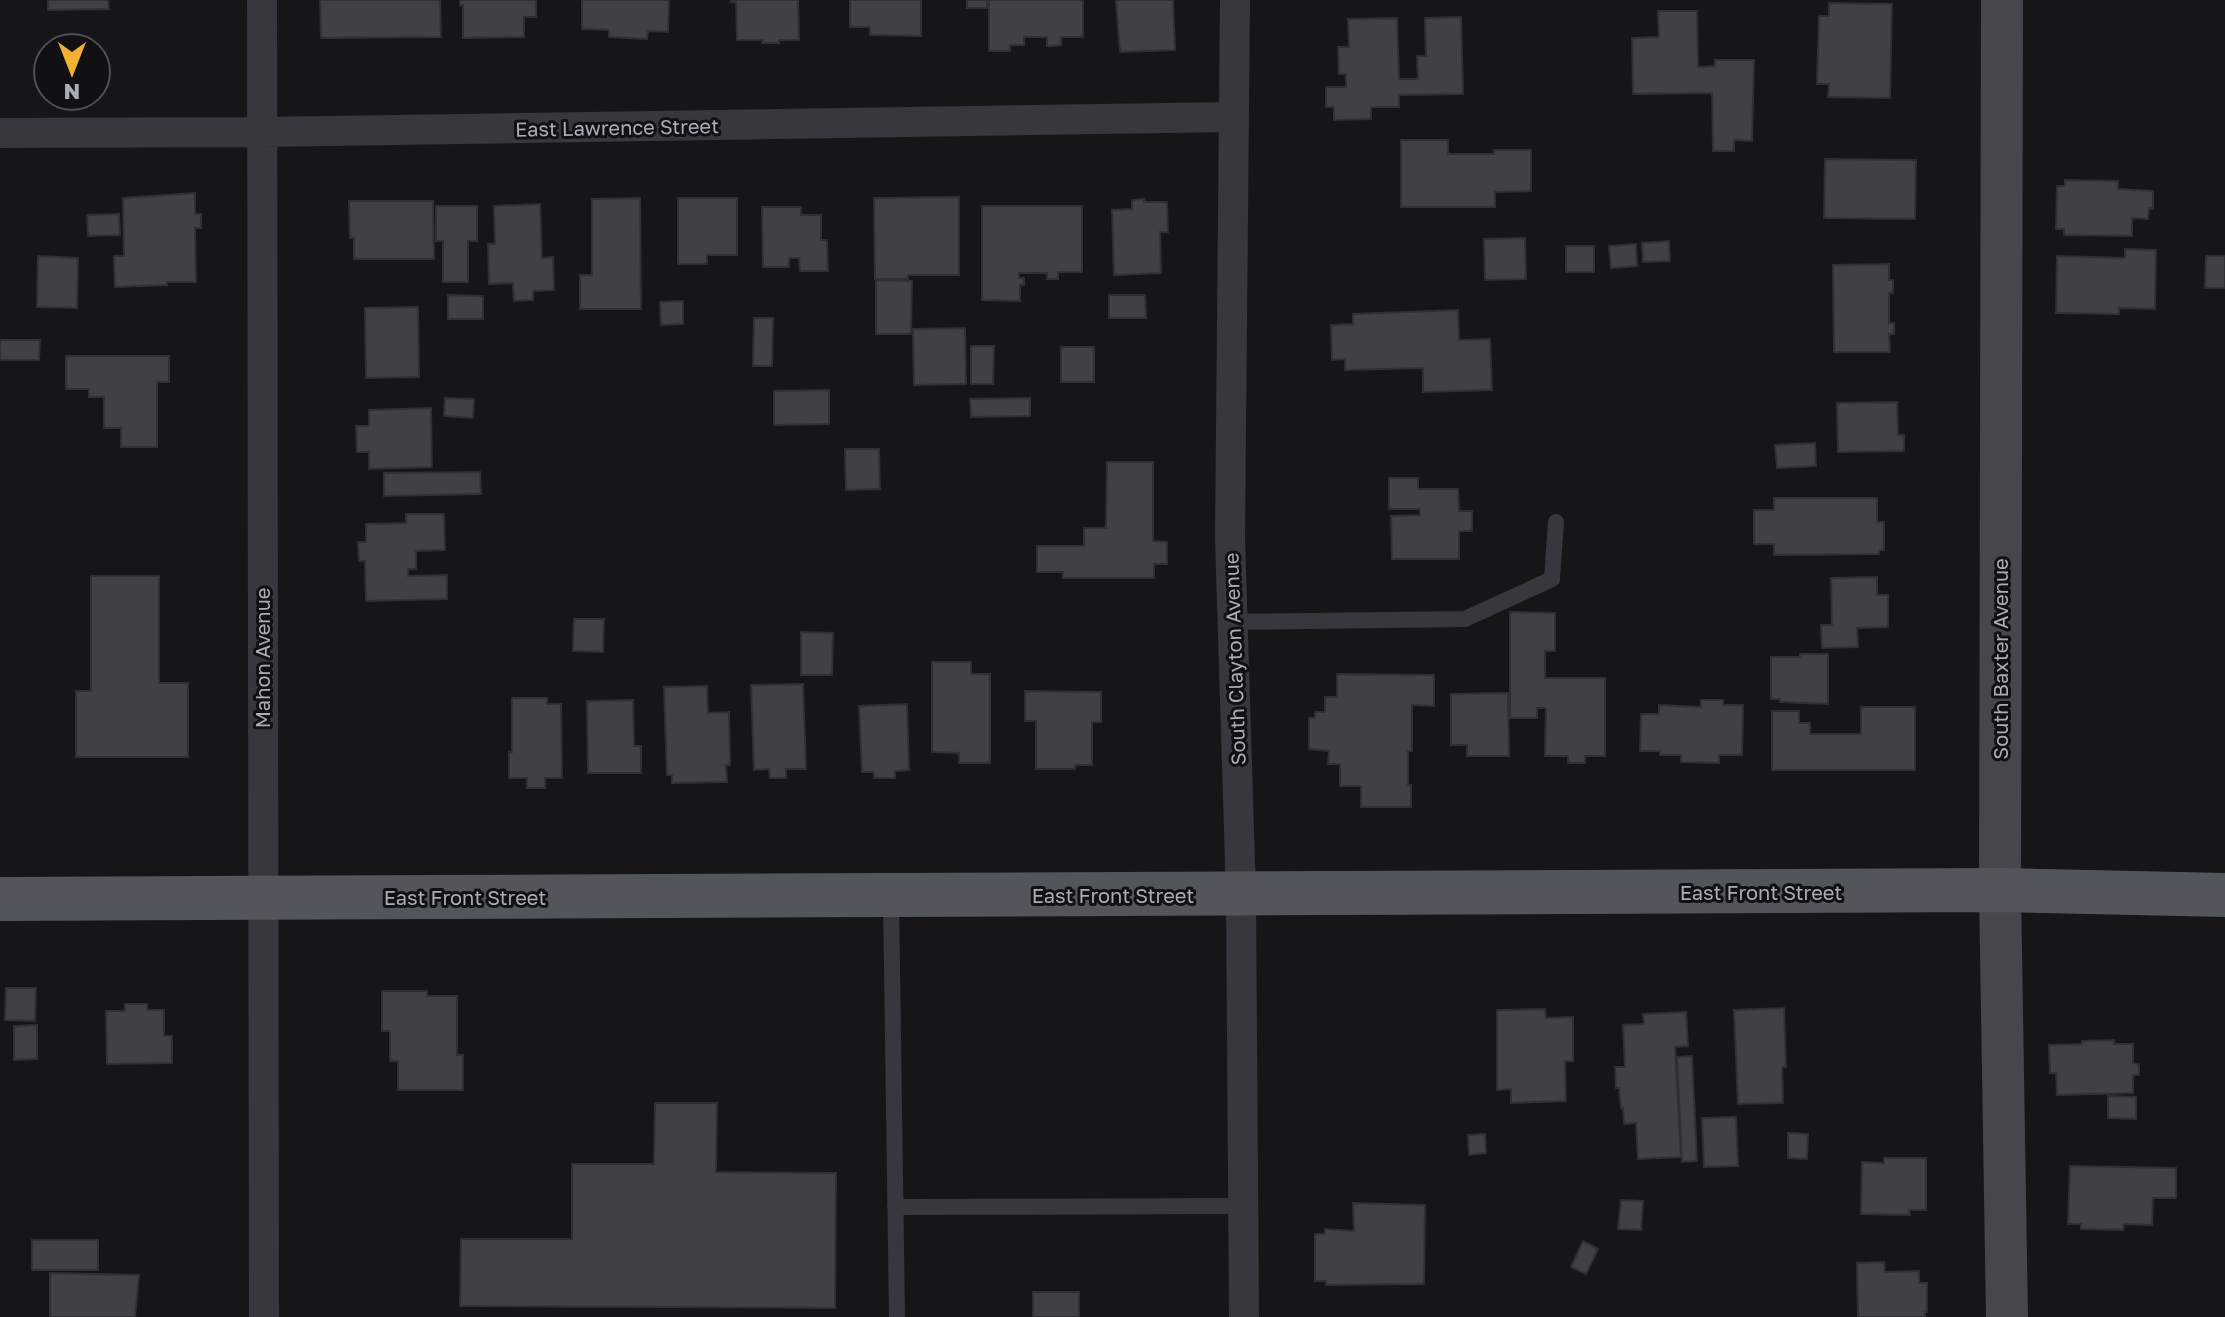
<svg xmlns="http://www.w3.org/2000/svg" width="2225" height="1317" font-family="'Golos Text',sans-serif">
  <style>
    .building { fill: #404145; stroke: #303034; stroke-width: 2 }
    .lines { fill: none; stroke-linecap: round; stroke-linejoin: round }
    .lane { stroke: #37383d; stroke-width: 16 }
    .street { stroke: #37383d; stroke-width: 30 }
    .secondary { stroke: #45474d; stroke-width: 42 }
    .primary { stroke: #53555c; stroke-width: 44 }
    .labels { text-anchor: middle; dominant-baseline: central; stroke-width: 6; stroke-linejoin: round; paint-order: stroke }
    .street-label { font-size: 20px; fill: #a8adb8; stroke: #111113 }
  </style>
  <rect width="100%" height="100%" fill="#161618"/>
  <!-- building -->
  <path class="building" d="M48 0H108L109 9 48 10Z
    M320 0H440L441 37 321 38Z
    M460 0H536V17H524V37L463 38V5H460Z
    M582 0H669L668 32 648 31 647 39 609 37V30L582 29Z
    M731 0H798L799 40H779V43H762V40H737L736 2H731Z
    M850 0H921V36L870 35V27H850Z
    M967 0H987V8H967Z
    M989 0H1083V37H1061V45L1051 46H1047V37H1024V45H1010V51H989Z
    M1116 0H1173L1175 50 1120 52Z
    M1829 3 1892 4 1890 98 1828 97 1829 84H1817L1819 16H1829Z
    M1658 11H1697L1698 67 1715 66V60H1754L1752 141 1734 140V151H1713L1712 93 1633 94 1632 38 1659 37Z
    M1461 17 1463 94 1399 95V107H1371V119L1334 120V107H1326V87H1346V74H1339L1338 47H1349L1348 19 1397 18 1399 79H1418L1417 56H1426L1425 18Z
    M1401 140H1448V154H1494V150H1531V191L1495 192V207H1401Z
    M1825 159 1916 160 1915 219 1824 218Z
    M2065 180 2118 181V189L2153 191V209L2149 208 2148 219 2132 218V236L2064 235V229H2056L2057 186H2065Z
    M195 193V214H201V228H195L196 282H167V285L115 287 114 256H124L123 198Z
    M959 197V275H908V279H875L874 198Z
    M640 198 641 309H580V275H592V199Z
    M678 198H737V255H707V264H678Z
    M1144 199V202H1167L1168 232H1160L1161 273 1114 275 1112 210 1132 209V200Z
    M349 201H433L434 259H354V238H350Z
    M540 204 542 258 553 257 554 290 533 291V300L514 301 513 283 489 284 488 244H495L494 206Z
    M436 206H477V241H468V282H443V241H436Z
    M982 206H1082V272H1058V279H1047V273H1019V278H1024V285H1020V301L982 300Z
    M762 207H801V215H821V240H827L828 271H800L799 258H789V267H763Z
    M119 214 120 235 88 236 87 215Z
    M1525 238 1526 279 1485 280 1484 239Z
    M1669 241 1670 261 1643 262 1642 243Z
    M1636 244 1637 266 1611 268 1609 246Z
    M1566 246H1594V272H1566Z
    M2125 249 2156 250 2155 309 2119 308V314L2056 313 2057 256 2125 258Z
    M38 256 78 258 77 308 37 307Z
    M2206 256H2225V288H2205Z
    M1889 264V280H1893V293H1889V323H1894V334H1889L1890 352H1834L1833 265Z
    M876 280 912 281 911 334H876Z
    M448 295 483 296V319H448Z
    M1109 295H1145L1146 318H1109Z
    M683 301V324L661 325 660 302Z
    M418 307 419 377 366 378 365 308Z
    M1458 310 1459 340 1490 339 1492 390 1423 392V368L1345 370V359L1332 360 1331 325 1353 324V314Z
    M754 318H773L772 366H753Z
    M965 328 966 384 914 385 913 329Z
    M0 340H40L39 360H0Z
    M971 346H994L993 384H971Z
    M1061 347H1094V382H1061Z
    M66 356H169V382H157V447H121V428H104V397H89V389H66Z
    M829 390V424L774 425V391Z
    M445 398 474 399 473 418 444 416Z
    M1030 398V416L971 417 970 399Z
    M1897 402 1898 435H1904V451L1838 452 1837 403Z
    M431 408 432 467 369 469V452H357L356 426H369V410Z
    M1815 443 1816 466 1777 468 1775 445Z
    M845 449H879L880 489 846 490Z
    M1107 462H1153V541L1167 542V564H1154V578H1063V572H1037V546H1084V528H1106Z
    M480 472 481 494 384 496V473Z
    M1389 478H1418V489H1458L1459 511H1472V531H1459V559H1392L1391 516 1420 515V509H1389Z
    M1774 498H1877V522H1884V550H1879V554L1774 555V544H1754V510H1774Z
    M406 514H444L445 550 416 551V569H408V576L447 575V599L366 601 365 561H359L358 542H366V524L406 523Z
    M91 576H159V683H188V757H76V691H91Z
    M1877 577V595H1888V627L1857 628 1858 647 1822 648 1821 625H1832L1831 578Z
    M1510 612 1555 613V651H1545V678H1605V756H1585V763H1568V756H1545L1546 708H1537V718H1510Z
    M574 619H604L603 652 573 651Z
    M801 632 833 633 832 675H801Z
    M1800 654H1828V704L1780 702V699H1771V657H1800Z
    M932 662H971V674H990V763H959V753L932 752Z
    M1337 674 1434 675V706L1412 705V751H1408V785H1411V807H1361V786H1340V764H1328L1329 751 1309 749V718H1315V712H1325V697H1337Z
    M803 684 806 769H786V778H770L769 769 754 770 751 685Z
    M707 686 708 713 729 712 730 765H726L727 782 672 783V775H667L664 687Z
    M1025 691 1101 692V722H1092V765H1075V769H1036V721H1025Z
    M1508 693 1509 756H1467V745H1451V694Z
    M512 698H547V704H561L562 778H545V788H527V778H509V752H512Z
    M633 700 634 746H641V773H588L587 701Z
    M1701 700H1723V705H1743L1742 755H1719V763L1681 762V755H1660V751H1640L1641 714H1659V705L1701 707Z
    M907 704 909 770 895 771V778H874V772H862L859 706Z
    M1861 707H1915V770H1772V711H1799V723H1810V734H1861Z
    M6 988H36L35 1021 5 1020Z
    M382 991H427V996H457V1055H463V1090H398V1061H390V1031H382Z
    M125 1004H147V1010H164V1036H172V1063L107 1064 106 1011H125Z
    M1784 1008 1786 1067H1782L1783 1103 1738 1104 1734 1010Z
    M1545 1009 1546 1018 1573 1017V1061H1565L1566 1101 1511 1103V1089L1497 1090V1010Z
    M1686 1012 1688 1046 1675 1047 1681 1157 1638 1159 1636 1123 1624 1124 1623 1108H1621L1619 1088H1616L1615 1067H1625L1623 1025 1644 1024 1643 1014Z
    M37 1025V1059L14 1060V1026Z
    M2114 1040V1044H2133V1063L2139 1064V1075H2133V1093L2057 1095 2056 1073H2050L2049 1045 2082 1044V1041Z
    M1692 1056 1697 1161 1682 1162 1677 1057Z
    M2108 1096 2136 1097V1119L2108 1118Z
    M655 1103H717L716 1172 836 1173 835 1308 460 1306 461 1239H572V1164H654Z
    M1736 1117 1738 1166 1704 1167 1702 1118Z
    M1788 1133 1808 1134 1807 1159 1788 1158Z
    M1485 1134 1486 1153 1469 1155 1468 1135Z
    M1884 1158H1926V1210H1909L1910 1215 1861 1214 1862 1162 1884 1163Z
    M2070 1166 2176 1168V1198H2153L2152 1225 2124 1224 2123 1230 2081 1229V1224H2068Z
    M1621 1200 1643 1201 1641 1230 1618 1229Z
    M1353 1203 1425 1205 1424 1284 1326 1285V1281H1315V1234H1325V1229L1354 1231Z
    M32 1240H98V1270H32Z
    M1583 1241 1598 1249 1586 1274 1571 1267Z
    M1884 1262 1885 1272 1919 1271V1283H1927V1312H1925V1317H1858L1857 1263Z
    M50 1273 139 1275 135 1317H50Z
    M1033 1292H1079V1317H1033Z"/>
  <g class="lines">
    <!-- lane -->
    <path class="lane" d="M1233 622 1465 619 1552 579 1556 522
      M891 897 897 1317
      M895 1207 1243 1206"/>
    <!-- street -->
    <path class="street" d="M262 0 264 1317
      M1235 0 1230 538 1241 895 1244 1317
      M0 133 261 132 1234 117"/>
    <!-- secondary -->
    <path class="secondary" d="M2002 0 2000 890 2007 1317"/>
    <!-- primary -->
    <path class="primary" d="M0 899 2000 890 2225 895"/>
  </g>
  <g class="labels">
    <!-- street labels -->
    <g class="street-label">
      <text transform="translate(617 127) rotate(-1)">East Lawrence Street</text>
      <text transform="translate(262 658) rotate(-90)">Mahon Avenue</text>
      <text transform="translate(1234 659) rotate(-92)">South Clayton Avenue</text>
      <text transform="translate(2000 659) rotate(-90)">South Baxter Avenue</text>
      <text x="1761" y="892">East Front Street</text>
      <text x="1113" y="895">East Front Street</text>
      <text x="465" y="897">East Front Street</text>
    </g>
  </g>
  <!-- north arrow -->
  <g transform="translate(72 72) rotate(180)"><circle r="38" fill="#111113" stroke="#4d4f55" stroke-width="2"/>
  <path d="M0-6L14 30L0 20L-14 30Z" fill="#f2b134"/>
  <text y="-12" font-size="22" font-weight="bold" text-anchor="middle" fill="#a8adb8">N</text>
  </g>
</svg>
